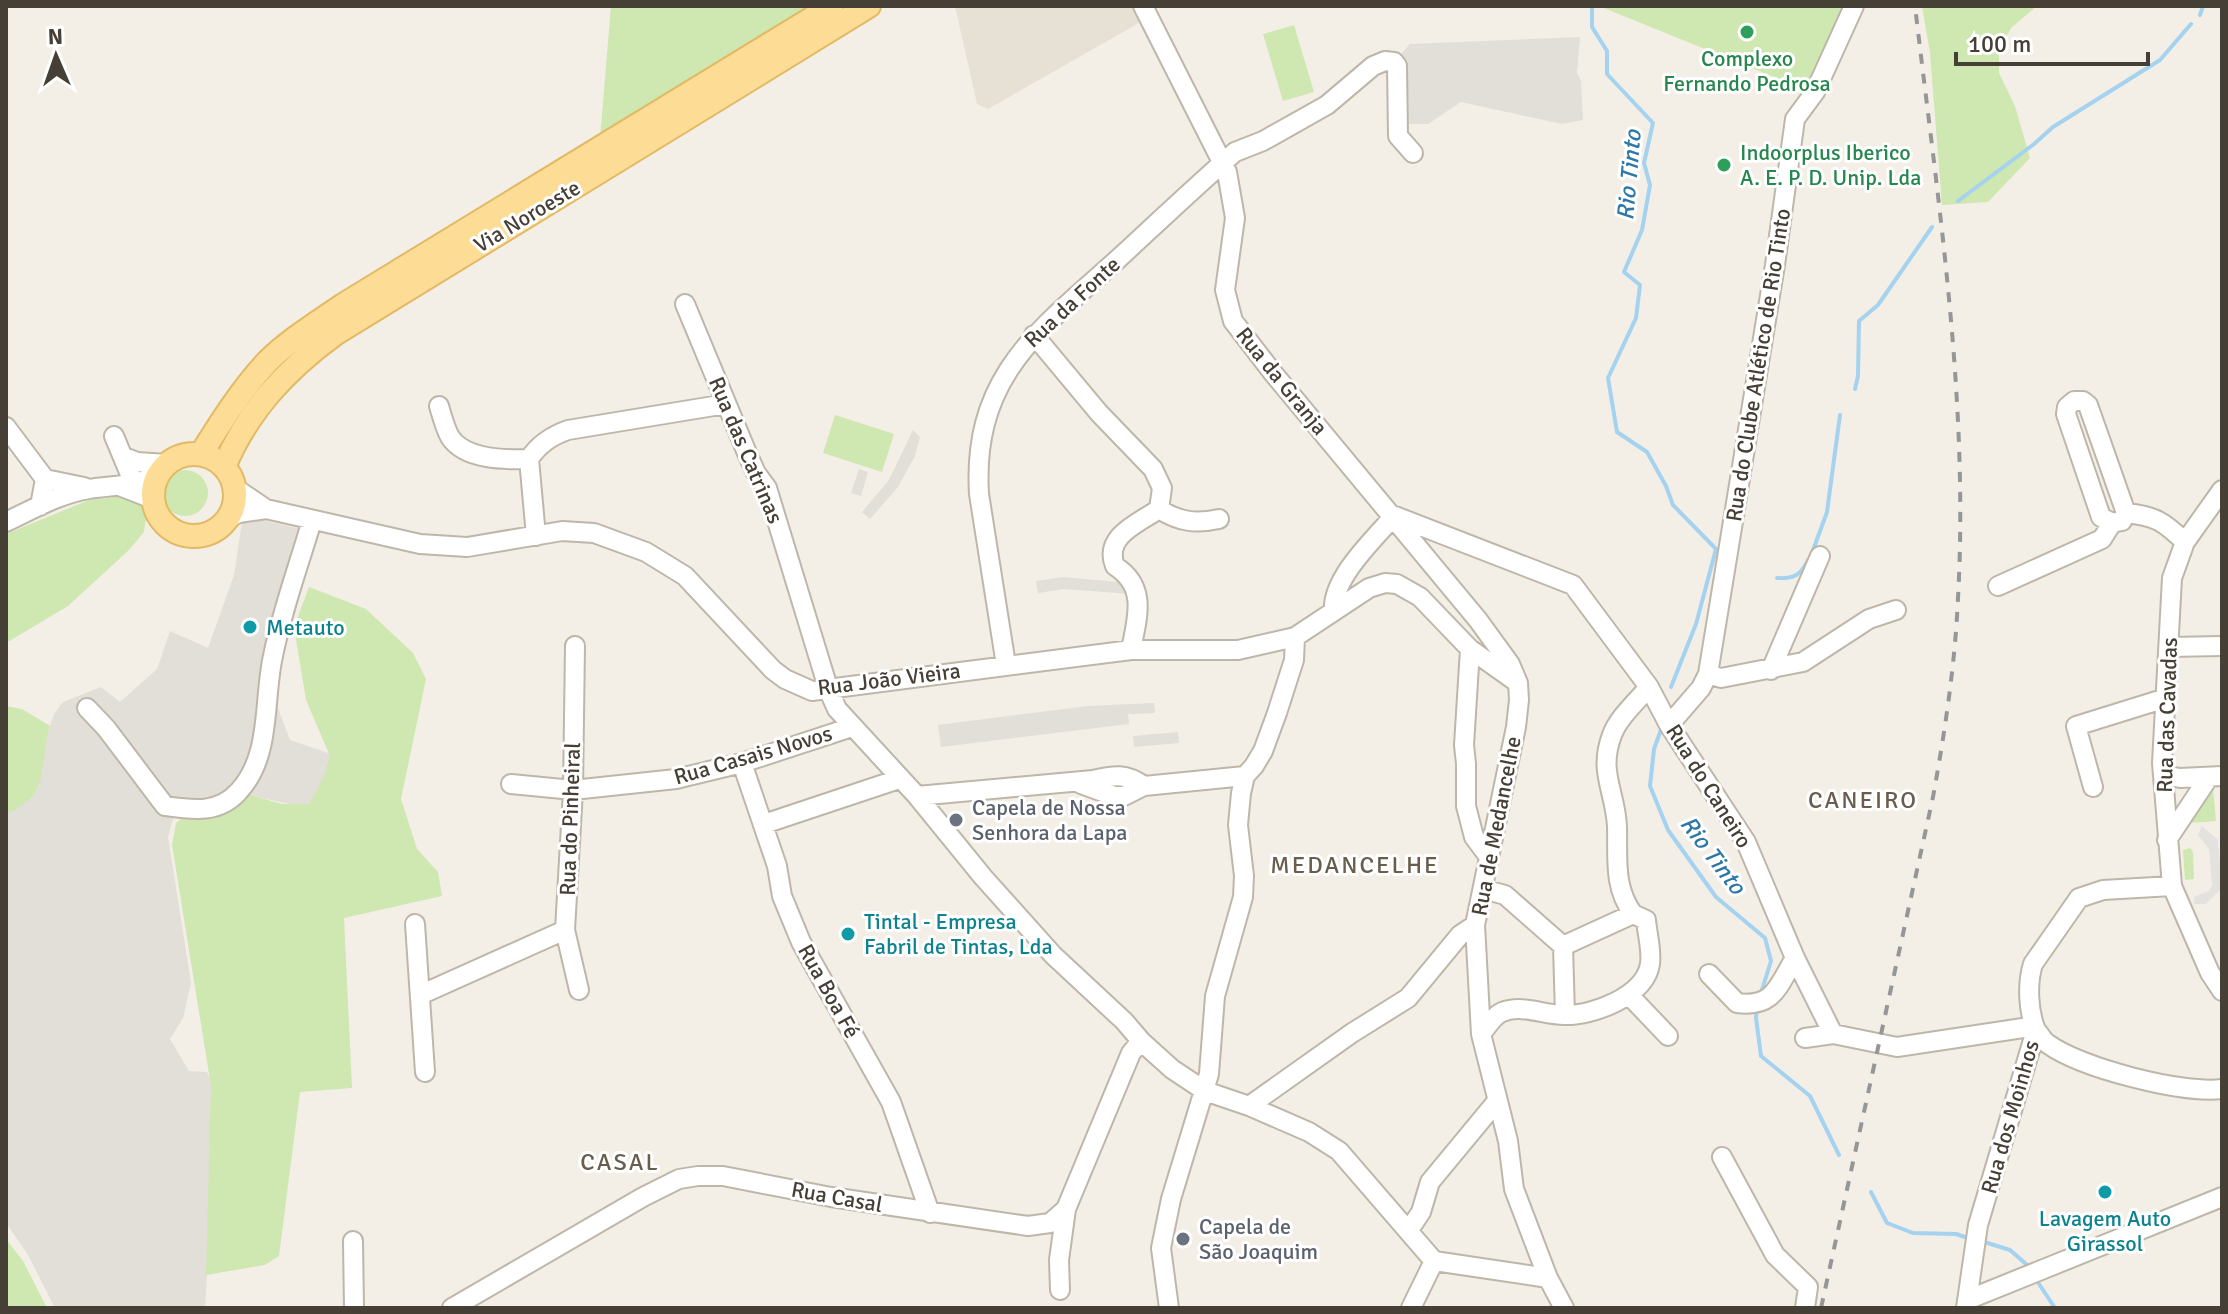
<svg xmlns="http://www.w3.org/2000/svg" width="2228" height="1314" font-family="Signika,sans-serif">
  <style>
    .residential { fill: #e7e1d5 }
    .industrial { fill: #e2ded8 }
    .green { fill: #cfe7b0 }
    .parking { fill: #e4e2df }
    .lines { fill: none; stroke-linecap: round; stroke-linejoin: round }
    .stream { stroke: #a4d2ef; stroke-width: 4 }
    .minor-casing { stroke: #beb7a9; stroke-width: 22 }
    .major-casing { stroke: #e2ba66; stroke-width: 26 }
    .minor { stroke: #fff; stroke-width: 18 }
    .major { stroke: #fddd96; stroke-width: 22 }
    .rail { stroke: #969696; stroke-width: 4; stroke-dasharray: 10 10; stroke-linecap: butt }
    .leisure-dot { fill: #2e9e5b; stroke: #fff; stroke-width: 3 }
    .culture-dot { fill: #0f9aa8; stroke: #fff; stroke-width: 3 }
    .worship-dot { fill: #6b7280; stroke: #fff; stroke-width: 3 }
    .labels { text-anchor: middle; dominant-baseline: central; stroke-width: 6; stroke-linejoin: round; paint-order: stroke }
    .leisure-label { font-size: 22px; fill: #27864d; stroke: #fff }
    .street-label { font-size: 22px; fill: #463f36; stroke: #fff }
    .culture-label { font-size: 22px; fill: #0d838f; stroke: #fff; text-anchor: start }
    .worship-label { font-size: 22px; fill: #5b616d; stroke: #fff; text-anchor: start }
    .water-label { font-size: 24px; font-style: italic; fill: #2e78a8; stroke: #fff }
    .neighbourhood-label { font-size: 24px; letter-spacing: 2px; fill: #695d4d; stroke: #fff }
  </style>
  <rect width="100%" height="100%" fill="#f3efe7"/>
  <!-- residential -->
  <path class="residential" d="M955 6H1132L1139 23 988 109 977 104Z"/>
  <!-- industrial -->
  <path class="industrial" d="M1580 37 1577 73 1581 81 1583 120 1562 124 1461 102 1428 124H1404L1401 54 1410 44Z
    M913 430 920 437 915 456 898 487 870 519 862 512 889 480Z
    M859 469 868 472 861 496 851 493Z
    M243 516 320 533 283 646 272 692 290 740 334 755 319 810 247 795 174 816 168 837 191 983 183 1018 170 1039 189 1071 207 1072 214 1087 212 1193 205 1308H55L27 1253 6 1223V815L31 798 38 788 45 740 54 714 63 702 101 687 120 702 157 669 170 631 208 648 234 575Z
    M1063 577 1128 583 1132 594 1064 589 1038 593 1036 581Z
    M1154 703 1155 713 1128 714 1129 724 941 747 938 725 1088 706Z
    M1178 732 1179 743 1134 747 1133 736Z"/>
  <!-- green -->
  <path class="green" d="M611 6H819L600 139Z
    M1599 6H1843L1808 91Z
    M1922 6H2037L2011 28 1999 51V73L2015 106 2030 158 1988 202 1942 205 1930 53Z
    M1294 25 1314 92 1283 101 1263 34Z
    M835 415 894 434 882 472 823 453Z
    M162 493a23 23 0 1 1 46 0a23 23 0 1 1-46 0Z
    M125 496 142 506 146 518 144 532 129 550 68 606 6 643V534L89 500Z
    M309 587 366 609 413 653 426 679 401 799 417 849 438 872 442 896 344 918 352 1088 300 1092 279 1256 265 1265 206 1275 211 1086 172 845 176 823 198 806 232 790 282 804H309L324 777 330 756 306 700 294 627Z
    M6 706 22 709 50 726C43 745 45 782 33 796 26 804 15 809 6 815Z
    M2213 788 2216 821 2189 823 2198 805Z
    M2190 848 2193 852 2194 879 2185 880 2183 850Z
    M6 1239 23 1261 47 1308H6Z"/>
  <!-- parking -->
  <path class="parking" d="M2202 826 2218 840 2222 888 2206 904H2194V897L2209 891 2212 885 2209 849 2198 835Z"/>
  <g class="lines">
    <!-- stream -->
    <path class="stream" d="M1592 6V27L1607 51V74L1653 123 1644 163 1650 185 1642 230 1624 272 1640 285 1636 318 1608 378 1617 432 1647 452 1666 486 1673 505 1716 549 1696 624 1671 687
      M2200 15 2203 6
      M1958 201 2034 144 2053 127 2160 60 2191 24
      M1855 389 1858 376 1859 321 1878 305 1932 227
      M1812 553 1827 512 1840 415
      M1777 578C1794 579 1801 575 1808 560
      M1662 727 1654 749 1650 786 1668 830 1716 897 1765 938 1771 961 1760 996
      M1757 1009 1756 1018 1761 1056 1810 1096 1839 1155
      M1871 1192 1887 1223 1913 1233 1956 1234 1968 1238
      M1981 1241 2010 1250 2026 1264
      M2039 1284 2055 1308"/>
    <!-- minor casing -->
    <g class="minor-casing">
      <path id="minor" d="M1143 6 1227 172 1235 218 1225 290 1233 321 1273 373 1478 620 1510 664 1518 683 1519 700 1516 727 1475 925 1481 1034 1508 1141 1514 1189 1548 1278 1564 1308
        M685 304 747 453 756 473 767 488 829 691 837 709 917 796 983 877 1053 955 1124 1021 1142 1042 1172 1069 1205 1091 1249 1106 1309 1132 1339 1151 1434 1261 1548 1278
        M1034 335 1099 413 1153 469 1162 488 1159 509C1139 523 1103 536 1115 566 1148 587 1137 618 1131 650
        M439 406C442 416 445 428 450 437 465 460 505 460 529 459
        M6 427 45 479
        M114 436 134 484
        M124 457 137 462 167 464
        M122 487 148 497 154 505
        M235 488 266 509 420 544 467 547 562 531 594 533 646 552 685 576 773 670 785 679 812 691 1131 650H1238L1295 637 1369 588 1385 583 1397 584 1420 597 1470 649 1518 683
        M2222 490 2185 542 2172 578 2162 763 2172 886 2210 973 2222 991
        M40 506 45 479 84 487
        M1159 509C1179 522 1196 524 1219 519
        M2126 513 2122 521 2112 523 2101 517 2066 414 2067 407 2074 401H2083L2088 405 2126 513C2156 516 2164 522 2185 542
        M1395 516 1573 585 1649 687 1669 725 1746 842 1795 958 1833 1034 1897 1047 2023 1028 2036 1030
        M228 518 239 513 266 509
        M6 522C33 509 59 494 89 489 113 485 135 487 157 475
        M536 536 529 459C539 444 551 436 568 430L726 404
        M1998 586 2102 539 2112 523
        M1334 611C1331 579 1374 539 1394 516
        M575 646 573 790 565 930 579 990
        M2169 647 2222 646
        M1470 649 1464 745 1466 764V806L1474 837 1489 857
        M1006 665 979 494C972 376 1039 330 1118 259 1157 223 1195 187 1235 152L1263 141 1327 105 1373 66 1385 61 1394 62 1397 66 1398 136 1413 153
        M1771 670 1820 556
        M1708 674 1721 678 1803 662 1869 619 1896 610
        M87 708 106 728 165 806C193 810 219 814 239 791 272 755 263 700 273 656 282 610 299 565 312 520
        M1669 725 1701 688 1708 674 1775 265 1795 119 1815 92 1854 6
        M742 763 777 866 782 896 801 942 891 1102 930 1213
        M2163 775 2180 778 2222 776
        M511 784 573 790 676 779 742 763 852 727
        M1081 784 1114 796H1124L1144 786 1245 776
        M2093 787 2076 726 2166 698
        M917 796 1093 780C1114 775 1126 773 1144 786
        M764 824 899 779
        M2167 840 2209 777
        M1483 889 1505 895 1563 946 1565 1015
        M1633 914C1613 886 1618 858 1617 826 1615 790 1598 772 1612 735 1618 718 1637 701 1649 687
        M415 924 425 1072
        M1709 974 1737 1003C1774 1008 1778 986 1795 958
        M420 995 565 930
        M1629 995 1668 1036
        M2036 1030C2040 1034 2043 1041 2048 1044 2081 1068 2182 1094 2222 1089
        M1481 1034C1487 1027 1493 1016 1502 1012 1523 1004 1543 1015 1564 1015 1593 1016 1645 996 1650 964 1652 950 1647 933 1646 920L1633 914 1563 946
        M1805 1038 1833 1034
        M1249 1106 1352 1033 1408 998 1460 935 1475 925
        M1722 1157 1775 1255 1808 1287 1805 1308
        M1409 1230 1421 1212 1430 1182 1497 1101
        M353 1241 354 1308
        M1060 1290 1059 1260 1066 1209
        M1967 1300 2222 1197
        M452 1308 643 1197 679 1179 698 1176H723L831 1197 1028 1226 1050 1223 1066 1209 1131 1053 1141 1041
        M1169 1308 1161 1248 1171 1199 1209 1074 1215 996 1243 897 1244 876 1238 825 1241 793 1245 776 1254 766 1263 751 1277 713 1294 660 1295 637
        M1411 1308 1434 1261
        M1966 1308 1978 1225 2036 1030C2028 1011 2027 983 2033 964L2079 898 2103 890 2172 886"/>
    </g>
    <!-- major casing -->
    <g class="major-casing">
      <path id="major" d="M201 454C221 422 241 390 267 362 289 340 317 323 343 305L832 6
        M153 495a41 41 0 1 1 82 0a41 41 0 1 1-82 0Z
        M224 467C248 410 286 370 335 334L869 6"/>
    </g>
    <!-- minor -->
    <use href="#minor" class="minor"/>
    <!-- major -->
    <use href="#major" class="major"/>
    <!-- rail -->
    <path class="rail" d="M1821 1308 1933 797C1945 731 1955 665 1958 598 1969 400 1938 202 1915 6"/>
  </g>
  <!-- markers -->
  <g class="leisure-dot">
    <circle cx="1747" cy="32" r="8"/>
    <circle cx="1724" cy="165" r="8"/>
  </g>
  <g class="culture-dot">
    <circle cx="250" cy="627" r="8"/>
    <circle cx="848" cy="934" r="8"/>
    <circle cx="2105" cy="1192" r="8"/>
  </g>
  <g class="worship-dot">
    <circle cx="956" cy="820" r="8"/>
    <circle cx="1183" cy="1239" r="8"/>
  </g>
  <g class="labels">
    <!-- leisure labels -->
    <g class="leisure-label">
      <text x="1747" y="58">Complexo<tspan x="1747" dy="25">Fernando Pedrosa</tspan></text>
      <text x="1740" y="152" text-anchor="start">Indoorplus Iberico<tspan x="1740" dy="25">A. E. P. D. Unip. Lda</tspan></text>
    </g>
    <!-- street labels -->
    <g class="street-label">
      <text transform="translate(527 216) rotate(-31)">Via Noroeste</text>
      <text transform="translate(1072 302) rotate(-43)">Rua da Fonte</text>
      <text transform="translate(1758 365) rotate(-81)">Rua do Clube Atlético de Rio Tinto</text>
      <text transform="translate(1282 381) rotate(51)">Rua da Granja</text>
      <text transform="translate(746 450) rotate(67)">Rua das Catrinas</text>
      <text transform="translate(889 679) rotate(-7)">Rua João Vieira</text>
      <text transform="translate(2167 715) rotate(-88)">Rua das Cavadas</text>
      <text transform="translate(753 755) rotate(-16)">Rua Casais Novos</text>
      <text transform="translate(1709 786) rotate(58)">Rua do Caneiro</text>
      <text transform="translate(570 819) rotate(-88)">Rua do Pinheiral</text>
      <text transform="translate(1496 826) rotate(-79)">Rua de Medancelhe</text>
      <text transform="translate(829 991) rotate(61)">Rua Boa Fé</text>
      <text transform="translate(2010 1117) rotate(-74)">Rua dos Moinhos</text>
      <text transform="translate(837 1197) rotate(10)">Rua Casal</text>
    </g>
    <!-- culture labels -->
    <g class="culture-label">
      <text x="266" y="627">Metauto</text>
      <text x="864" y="921">Tintal - Empresa<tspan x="864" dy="25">Fabril de Tintas, Lda</tspan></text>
      <text x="2105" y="1218" text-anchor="middle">Lavagem Auto<tspan x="2105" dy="25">Girassol</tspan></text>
    </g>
    <!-- worship labels -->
    <g class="worship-label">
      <text x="972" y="807">Capela de Nossa<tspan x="972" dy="25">Senhora da Lapa</tspan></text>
      <text x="1199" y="1226">Capela de<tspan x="1199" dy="25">São Joaquim</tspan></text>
    </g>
    <!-- water labels -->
    <g class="water-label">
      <text transform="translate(1629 175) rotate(-85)">Rio Tinto</text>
      <text transform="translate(1713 855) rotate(53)">Rio Tinto</text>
    </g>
    <!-- neighbourhood labels -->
    <g class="neighbourhood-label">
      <text x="1863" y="800">CANEIRO</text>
      <text x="1355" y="865">MEDANCELHE</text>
      <text x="620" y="1162">CASAL</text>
    </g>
  </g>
  <!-- border -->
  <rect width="2228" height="1314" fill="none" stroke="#463f36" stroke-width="16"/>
  <!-- north arrow -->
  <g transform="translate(56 56) rotate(358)" stroke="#ffffff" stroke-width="6" paint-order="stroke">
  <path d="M0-6L14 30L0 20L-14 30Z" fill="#463f36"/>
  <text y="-12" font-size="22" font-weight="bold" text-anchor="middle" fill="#463f36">N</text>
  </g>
  <!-- scale -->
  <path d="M1956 52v12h192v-12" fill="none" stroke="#463f36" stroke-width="4"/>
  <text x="1968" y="52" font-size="24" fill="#463f36" stroke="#ffffff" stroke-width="6" paint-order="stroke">100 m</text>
</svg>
